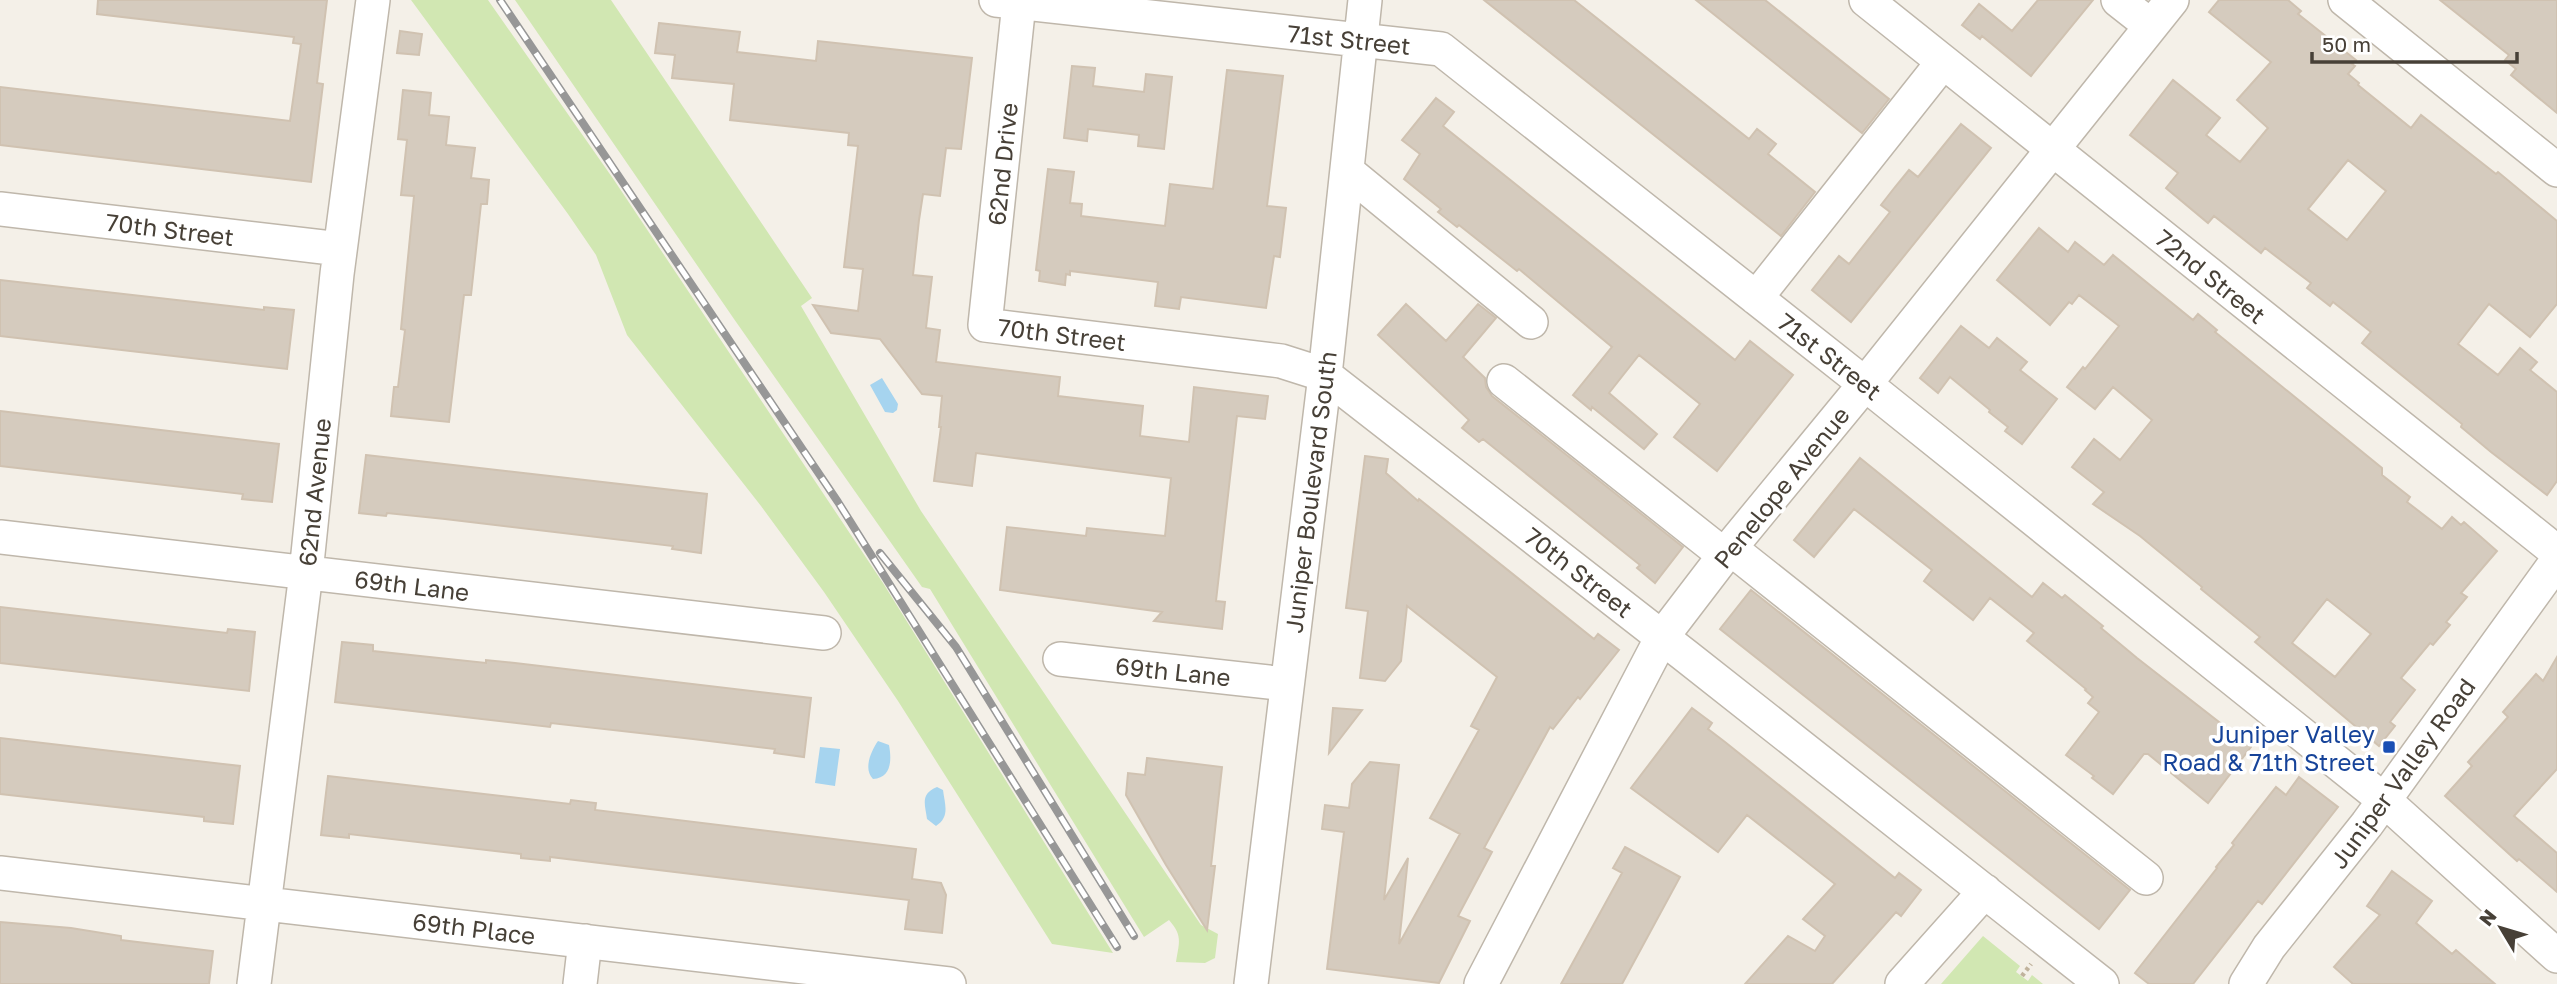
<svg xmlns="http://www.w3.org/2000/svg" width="2557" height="984" font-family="'Golos Text',sans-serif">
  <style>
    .green { fill: #d1e7b2 }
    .water { fill: #a6d4ef }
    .building { fill: #d5cbbe; stroke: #d0c2b1; stroke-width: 2; fill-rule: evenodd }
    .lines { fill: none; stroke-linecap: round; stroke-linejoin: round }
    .minor-casing { stroke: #bfb7ab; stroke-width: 36 }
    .path { stroke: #c0b29c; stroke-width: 4.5; stroke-dasharray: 3.5 3.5; stroke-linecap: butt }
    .minor { stroke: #fff; stroke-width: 33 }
    .rail-casing { stroke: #979797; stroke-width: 8 }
    .rail { stroke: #fff; stroke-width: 5; stroke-dasharray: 16; stroke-linecap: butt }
    .transit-dot { fill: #1a4fb4; stroke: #fff; stroke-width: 2.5 }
    .labels { text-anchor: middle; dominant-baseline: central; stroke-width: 7; stroke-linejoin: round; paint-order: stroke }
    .street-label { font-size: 24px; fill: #474037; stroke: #fff }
    .transit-label { font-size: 24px; fill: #164399; stroke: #fff; text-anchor: end }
  </style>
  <rect width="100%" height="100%" fill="#f4f0e8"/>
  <!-- green -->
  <path class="green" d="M411 0H488L614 180 883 583 1113 953 1052 944 898 701 824 592 761 506 627 335 596 255 568 214Z
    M515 0H611L812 298 801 306 921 511 1201 925 1218 934 1215 958 1205 963 1176 962C1179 942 1183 936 1169 920L1144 937 930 589 922 587 734 319Z
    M1983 936 2020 966 2016 972 2028 981 2032 975 2043 984H1941Z"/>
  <!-- water -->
  <path class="water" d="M882 378 898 404 897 410 893 413 885 412 870 385Z
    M878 741 889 745C892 761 891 778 873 779 863 769 871 751 878 741Z
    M820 747 840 749 835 786 815 783Z
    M937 787 943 790C945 805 950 817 936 826L927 819C925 804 920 794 937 787Z"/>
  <!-- building -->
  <path class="building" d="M98 0H327L317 83 323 84 311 182 0 145V87L290 121 301 44 293 43 294 37 97 14Z
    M1484 0H1574L1749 139 1757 129 1776 144 1768 154 1815 192 1781 236Z
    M1696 0H1765L1889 99 1862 133Z
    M2038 0H2093L2031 76 1982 36 1980 39 1962 25 1979 4 2012 31Z
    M2219 0H2288L2301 11 2298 14 2356 60 2352 64 2355 66 2348 74 2359 83 2358 85 2411 128 2421 115 2496 174 2498 172 2557 221V304L2530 337 2489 304 2458 344 2498 375 2520 348 2537 362 2530 370 2557 392V481L2547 495 2491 452 2461 427 2462 424 2362 343 2371 332 2333 302 2330 306 2307 288 2311 283 2265 248 2261 253 2214 216 2208 223 2166 188 2178 173 2130 135 2173 80 2220 118 2206 135 2240 162 2268 128 2237 100 2271 62 2209 12ZM2348 160 2386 191 2347 240 2308 209Z
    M2440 0H2557V113L2511 75 2516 69 2505 60 2509 55Z
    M659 23 740 32 737 52 816 61 818 41 972 58 961 149 946 148 940 196 923 194 919 220 913 275 932 277 926 328 940 330 936 362 1060 377 1058 396 1143 406 1140 436 1189 442 1194 387 1268 396 1265 419 1237 416 1216 601 1225 602 1222 629 1154 621 1162 612 1000 590 1007 527 1086 536 1087 528 1165 536 1171 478 976 453 972 486 934 481 941 427H939L942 396 922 394 880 339 831 333 813 305 858 311 863 269 844 267 858 146 848 145 849 133 730 120 734 84 672 78 675 55 655 53Z
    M400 31 422 34 419 55 397 53Z
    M1072 66 1095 68 1093 86 1144 92 1146 74 1172 77 1164 149 1138 146 1139 135 1114 132 1088 129 1087 141 1064 138Z
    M1227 70 1283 76 1267 206 1286 208 1280 257 1274 256 1266 308 1181 297 1179 309 1155 306 1158 282 1070 271V275L1066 274 1065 285 1039 281 1040 271 1036 270 1048 169 1074 172 1070 203 1082 204 1081 216 1165 226 1170 184 1213 189Z
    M403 90 431 93 429 115 449 117 446 145 475 148 471 178 489 180 487 204H481L471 295H464L449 422 391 416 394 387H398L405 330 401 329 414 196 401 195 407 140 398 139Z
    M1436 98 1454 112 1443 126 1735 360 1750 341 1793 375 1717 471 1674 437 1700 404 1639 355 1609 393 1657 434 1644 449 1592 407 1591 410 1573 395 1612 347 1519 269 1517 271 1459 225 1457 227 1438 212 1441 209 1404 179 1420 154 1402 140Z
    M1961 124 1991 148 1851 322 1812 290 1839 256 1849 264 1890 212 1881 205 1895 187 1909 170 1918 177Z
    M2039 228 2068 252 2075 242 2104 265 2113 255 2193 320 2198 314 2217 330 2215 332 2382 468V475L2410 497 2407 502 2442 529 2452 517 2461 525 2464 522 2497 551 2461 593 2467 597 2446 622 2450 625 2433 645 2430 643 2401 678 2415 690 2390 722 2395 726 2379 746 2255 642 2260 637 2201 589 2202 587 2140 536 2093 504 2104 492 2072 467 2094 439 2120 460 2152 420 2113 387 2095 409 2067 387 2083 367 2085 369 2119 326 2079 295 2072 304 2069 302 2050 325 1997 280ZM2327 599 2371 634 2335 677 2292 643Z
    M0 280 264 310V307L294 310 287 369 0 336Z
    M1406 304 1446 341 1478 304 1496 318 1463 357 1485 378 1486 387 1492 396 1683 547 1655 583 1637 568 1640 565 1483 439 1479 442 1462 428 1469 420 1378 335Z
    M1961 326 1989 348 1997 338 2027 362 2020 370 2057 399 2022 444 2005 431 2008 427 1989 412 1990 410 1950 377 1938 393 1920 378Z
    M0 411 279 444 272 502 242 499 243 494 0 466Z
    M366 455 707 494 701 553 672 549 673 546 445 519 387 513 386 516 359 513Z
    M1365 456 1388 459 1386 473 1418 501 1419 499 1594 639 1598 634 1619 650 1580 699 1578 697 1553 729 1550 727 1484 848 1492 852 1458 916 1470 921 1439 983 1327 969 1344 832 1322 829 1325 805 1349 808 1352 784 1370 762 1399 765 1384 900 1408 858 1399 944 1460 834 1430 818 1479 730 1471 726 1497 677 1407 606 1401 661 1385 681 1360 678 1368 611 1346 608Z
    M1860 458 2032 597 2043 583 2062 598 2065 595 2103 626 2101 628 2137 658 2251 747 2208 803 2148 754H2144L2113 794 2092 778 2094 776 2066 755 2099 712 2088 703 2093 697 2085 690 2086 689 2027 641 2034 633 1990 598 1973 620 1924 581 1932 570 1854 509 1814 557 1794 540Z
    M1751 590 2130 890 2099 929 1720 629Z
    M0 607 227 633 228 629 255 632 249 691 0 663Z
    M342 642 373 645V651L486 663V660L515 663 811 698 804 757 774 753 775 749 693 739 551 723 550 727 335 702Z
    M2557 657V769L2514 816 2557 853V892L2519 859 2517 861 2445 796 2472 766 2468 762 2508 717 2503 712 2536 674 2543 681Z
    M1333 708 1362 710 1329 753Z
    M1692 708 1712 723 1708 729 1725 742 1895 878 1899 873 1921 890 1901 916 1896 912 1832 984H1745L1788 936 1815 951 1825 936 1803 919 1835 884 1747 815 1718 852 1631 788Z
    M0 738 240 766 233 824 204 821V817L0 794Z
    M1147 758 1222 767 1211 866H1215L1207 930 1166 865 1126 795 1128 773 1145 775Z
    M328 776 570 804 571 800 596 803 595 810 916 849 912 879 941 883 946 895 942 933 905 929 909 900 550 857V861L521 858V854L349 834V838L321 835Z
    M2299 777 2338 807 2262 904 2258 901 2193 984H2149L2135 973 2217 868 2216 867 2234 845 2232 843 2276 787 2286 795Z
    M1625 847 1680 877 1622 984H1561L1622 873 1613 868Z
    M2392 871 2432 901 2416 923 2452 954 2456 950 2495 984H2353L2334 967 2380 915 2367 906Z
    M0 922 71 928 121 936V940L213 951 209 984H0Z"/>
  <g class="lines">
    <!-- minor casing -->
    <g class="minor-casing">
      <path id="minor" d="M996 0 1441 49 1865 384 2384 800 2557 956
        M1866 0 2557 552
        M2118 0 2151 26
        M2345 0 2557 170
        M1019 3 985 325 1281 361 1325 375 1686 656 2102 984
        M1347 171 1531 322
        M0 209 340 249
        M1756 298 1943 62
        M1504 381 1724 555
        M0 537 824 633
        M1730 548 2146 878
        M1060 659 1286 684
        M0 873 949 984
        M254 984 306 573 337 274 373 0
        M580 984 585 941
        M1251 984 1325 375 1365 0
        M1481 984 1662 637 1730 548 1865 384 2172 0
        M1902 984 1985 891
        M2246 984 2269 947 2367 824 2557 561"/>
    </g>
    <!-- path -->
    <path class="path" d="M2022 976 2031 964"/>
    <!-- minor -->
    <use href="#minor" class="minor"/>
    <!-- rail casing -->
    <g class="rail-casing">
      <path id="rail" d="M500 0 838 502 1117 947
        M880 553 956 647 1134 936"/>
    </g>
    <!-- rail -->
    <use href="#rail" class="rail"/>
  </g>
  <!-- markers -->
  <rect class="transit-dot" x="2382" y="740" width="14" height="14" rx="3.5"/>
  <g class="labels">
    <!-- street labels -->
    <g class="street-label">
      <text transform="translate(1349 39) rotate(6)">71st Street</text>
      <text transform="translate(1002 164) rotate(-84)">62nd Drive</text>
      <text transform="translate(170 229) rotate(7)">70th Street</text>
      <text transform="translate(2211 276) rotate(39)">72nd Street</text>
      <text transform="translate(1062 334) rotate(7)">70th Street</text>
      <text transform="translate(1830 356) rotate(38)">71st Street</text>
      <text transform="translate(1781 487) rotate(-51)">Penelope Avenue</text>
      <text transform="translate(314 492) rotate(-84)">62nd Avenue</text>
      <text transform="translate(1310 492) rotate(-83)">Juniper Boulevard South</text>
      <text transform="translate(1579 572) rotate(38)">70th Street</text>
      <text transform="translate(412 585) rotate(7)">69th Lane</text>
      <text transform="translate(1173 671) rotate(6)">69th Lane</text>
      <text transform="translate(2402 773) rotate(-54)">Juniper Valley Road</text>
      <text transform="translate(474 928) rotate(7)">69th Place</text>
    </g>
    <!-- transit labels -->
    <g class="transit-label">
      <text x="2375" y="733">Juniper Valley<tspan x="2375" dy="28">Road &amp; 71th Street</tspan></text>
    </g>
  </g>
  <!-- north arrow -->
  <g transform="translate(2501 928) rotate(308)" stroke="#ffffff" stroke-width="5" paint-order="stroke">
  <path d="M0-5L12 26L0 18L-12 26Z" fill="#474037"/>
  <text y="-10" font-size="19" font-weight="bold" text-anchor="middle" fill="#474037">N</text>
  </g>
  <!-- scale -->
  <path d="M2312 52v10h205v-10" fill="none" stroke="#474037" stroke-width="3.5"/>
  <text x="2322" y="52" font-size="21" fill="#474037" stroke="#ffffff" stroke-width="5" paint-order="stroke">50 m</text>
</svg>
